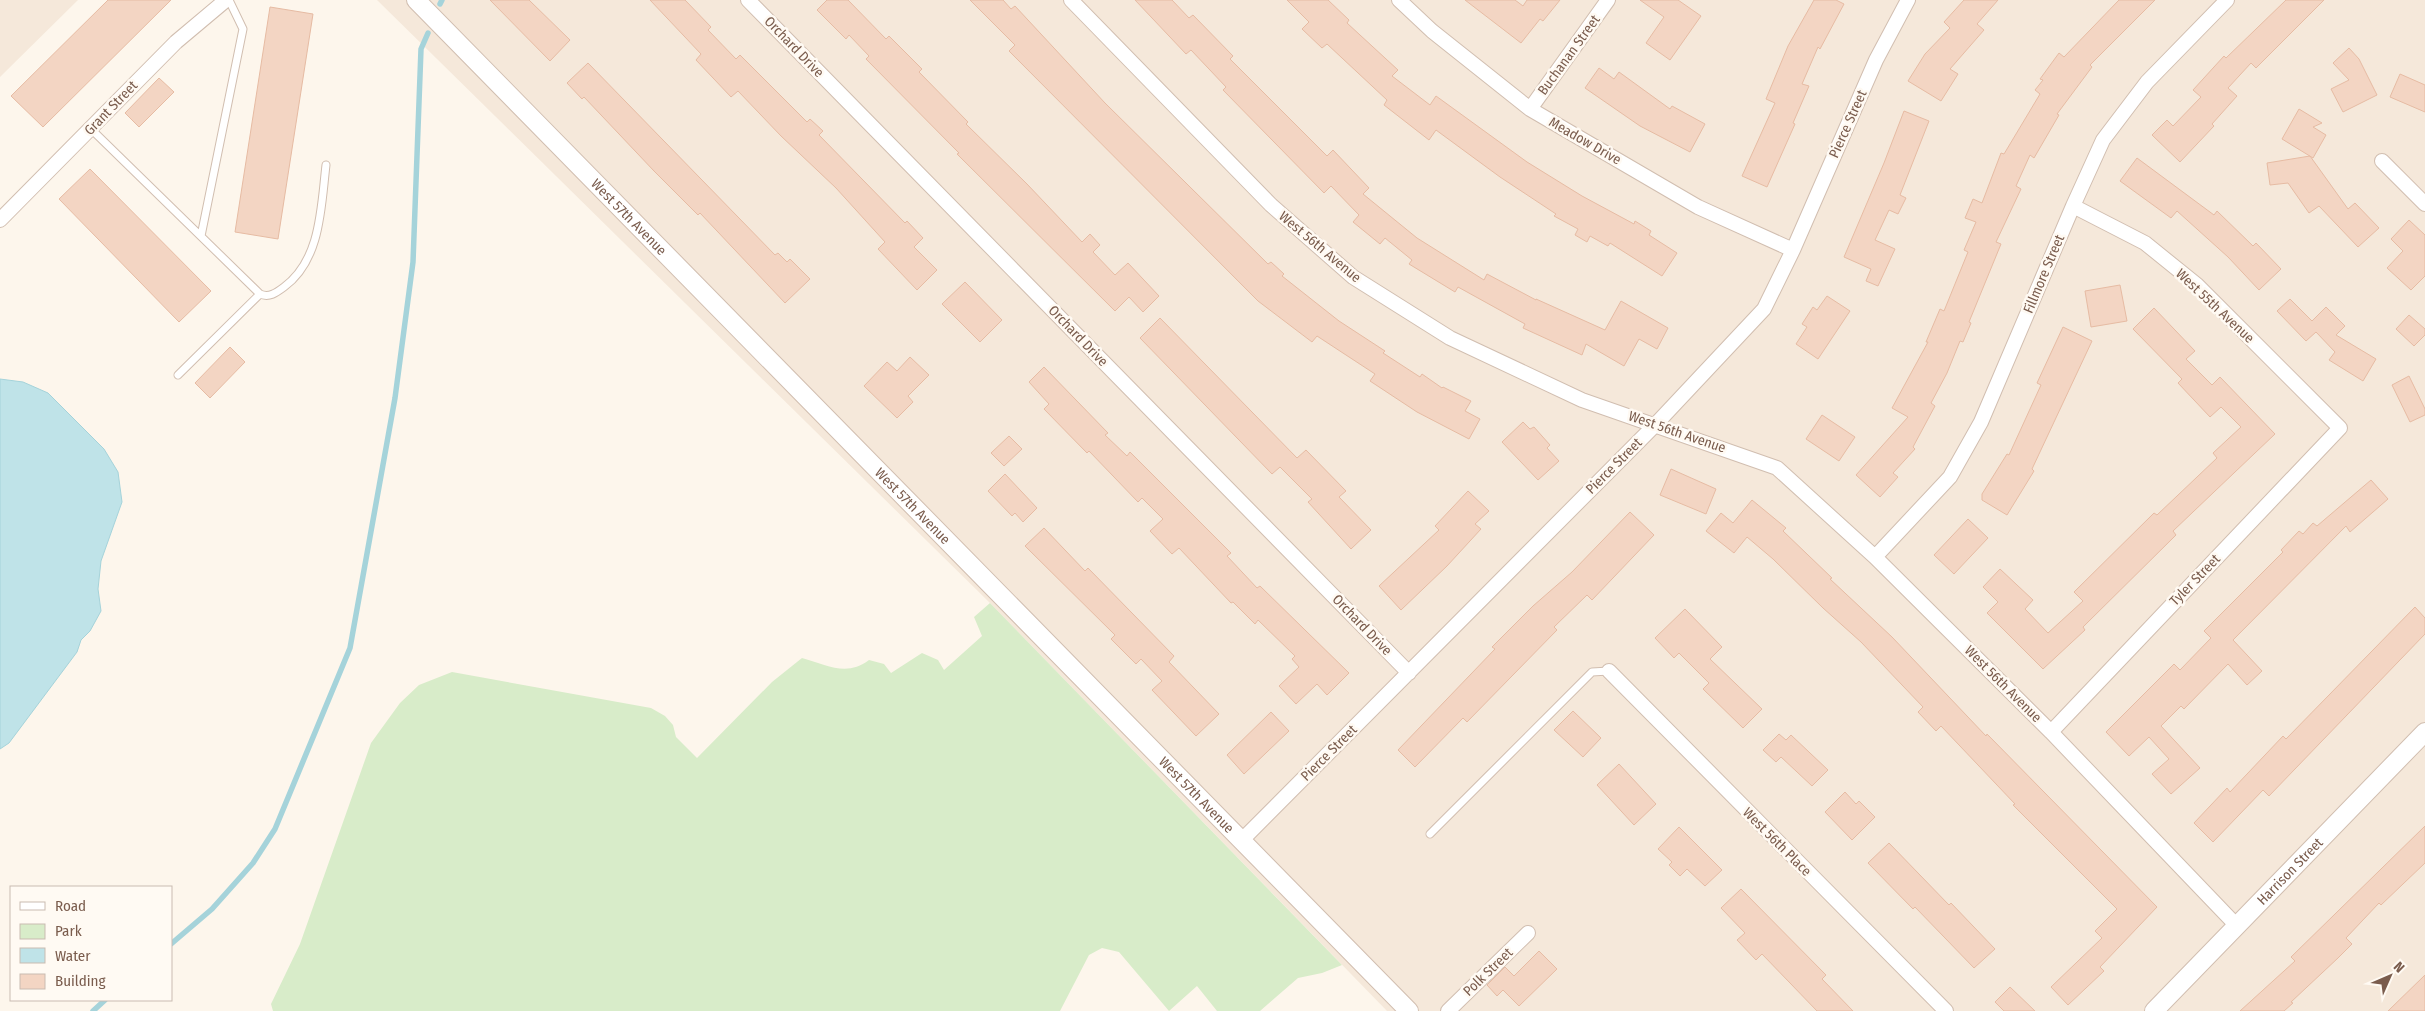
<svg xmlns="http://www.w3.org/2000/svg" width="2425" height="1011" font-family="'Fira Sans Condensed',sans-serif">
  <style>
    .residential { fill: #f5e8da }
    .green { fill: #d8ecc9 }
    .water { fill: #bfe3e8; stroke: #a5d3da }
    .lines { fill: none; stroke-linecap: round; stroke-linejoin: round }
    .stream { stroke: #a5d3da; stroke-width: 5.5 }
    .building { fill: #f3d5c3; stroke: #e6bba3 }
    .service-casing { stroke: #d1beb0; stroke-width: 9 }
    .minor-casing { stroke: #d1beb0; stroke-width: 16 }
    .tertiary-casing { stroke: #d1beb0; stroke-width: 20 }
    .service { stroke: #fff; stroke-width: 7 }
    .minor { stroke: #fff; stroke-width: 14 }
    .tertiary { stroke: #fff; stroke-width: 18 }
    .labels { text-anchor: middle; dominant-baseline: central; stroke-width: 5; stroke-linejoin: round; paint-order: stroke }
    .street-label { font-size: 14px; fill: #7a5c4d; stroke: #fffaf3 }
  </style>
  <rect width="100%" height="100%" fill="#fdf6ec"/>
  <!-- residential -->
  <path class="residential" d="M0 0H78L0 77Z
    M377 0H2425V1011H1387L990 603Z"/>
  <!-- green -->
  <path class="green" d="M990 603 1342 965 1322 973 1298 978 1260 1011H1217L1197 986 1169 1011 1119 952 1102 948 1089 955 1060 1011H273L271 1004 300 944 371 743 400 703 419 685 452 672 651 708 665 716 673 725 676 737 697 758 772 682 802 658C827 665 847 677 869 660L884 664 891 673 922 653 938 660 944 670 982 636 974 617Z"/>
  <!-- water -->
  <path class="water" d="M0 379 23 382 48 393 104 449 118 472 122 502 101 561 98 589 101 611 90 631 81 640 77 652 9 743 0 749Z"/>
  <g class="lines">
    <!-- stream -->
    <path class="stream" d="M440 4 442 0
      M171 944 212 909 253 863 275 829 350 648 395 398 413 262 421 49 428 33
      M93 1011 105 1000"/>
  </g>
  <!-- building -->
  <path class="building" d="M108 0H171L43 127 11 96Z
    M490 0H529L570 40 550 61Z
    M650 0H685L711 27 708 30 736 59 740 55 807 122 810 119 823 131 819 135 905 223 907 221 923 238 914 247 937 270 917 290 878 249 885 242 836 188 781 136 738 91 731 97 696 60 701 54Z
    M827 0H848L886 39 889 36 922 69 919 72 968 122 966 124 1027 184 1082 242 1090 234 1100 245 1093 252 1115 275 1128 263 1159 296 1143 312 1129 297 1115 311 957 154 959 153 866 59 869 56 849 35 846 39 817 10Z
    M970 0H1003L1011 9 1015 6 1105 103 1268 264 1271 262 1284 274 1282 276 1339 321 1385 351 1383 353 1420 377 1422 374 1442 388 1443 387 1471 401 1465 411 1480 419 1469 439 1417 412 1370 381 1375 374 1317 336 1312 342 1258 301 1009 51 1015 45Z
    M1135 0H1172L1189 18 1193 15 1233 56 1230 59 1327 156 1333 150 1369 188 1363 194 1417 238 1484 280 1487 274 1536 300V299L1605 330 1621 301 1668 328 1657 349 1639 339 1624 366 1586 344 1582 355 1523 328 1525 324 1458 287 1455 292 1409 264 1412 260 1385 238 1380 244 1353 222 1359 215 1331 186 1324 193 1223 90 1226 87 1191 50 1186 54Z
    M1287 0H1328L1349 20 1347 23 1398 70 1392 76 1430 105 1436 96 1527 162 1582 196 1634 224 1635 221 1651 231 1649 235 1677 253 1662 276 1610 243 1608 246 1590 236 1587 242 1575 235 1578 229 1554 216 1556 214 1500 177 1436 130 1429 140 1384 105 1387 100 1327 44 1322 48 1302 29 1309 22Z
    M1465 0H1515L1523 6 1527 0H1560L1543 21 1540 19 1521 43Z
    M1640 0H1678L1701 16 1670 60 1646 43 1664 17Z
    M1814 0H1836L1844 4 1820 49 1818 47 1802 84 1809 86 1793 123 1795 124 1767 187 1742 176 1775 103 1766 99 1788 46Z
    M1964 0H1998L1977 24 1984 30 1950 69 1958 74 1941 101 1908 81 1925 54 1950 28 1944 22Z
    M2119 0H2155L2090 65 2092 67 2057 114 2059 115 2034 158 2030 155 2016 186 2021 189 1996 242 2001 244 1969 322 1971 323 1963 342 1960 341 1947 373 1931 403 1935 406 1913 447 1915 449 1893 473 1898 477 1880 497 1856 475 1908 417 1892 408 1928 342H1926L1940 309 1944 311 1968 252 1964 250 1976 222 1965 218 1973 199 1982 203 2001 153 2004 154 2040 94 2035 90 2043 80 2040 79 2059 53 2064 57Z
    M2286 0H2324L2256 68 2251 63 2228 88 2237 96 2212 124 2214 126 2180 162 2152 135 2167 120 2173 126 2201 97 2193 90 2224 56 2226 58Z
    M270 7 313 14 278 239 235 232Z
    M2349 48 2359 59 2377 95 2343 112 2331 89 2349 80 2333 63Z
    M588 63 775 255 778 253 787 262 790 259 810 279 785 303 700 213 698 215 654 171 584 97 582 99 567 83Z
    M1599 68 1614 79 1619 72 1670 109 1672 106 1705 124 1690 152 1640 126 1585 88Z
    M2400 74 2425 85V112L2390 97Z
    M159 78 174 92 139 127 125 113Z
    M2299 109 2322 123 2313 127 2326 135 2313 158 2282 139Z
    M1904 111 1929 121 1900 195 1906 198 1898 214 1889 210 1875 240 1895 249 1878 286 1866 281 1871 269 1844 257 1884 163Z
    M2310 156 2348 209 2355 203 2379 228 2358 247 2319 206 2309 213 2288 183 2270 185 2267 163Z
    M2137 158 2214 215 2217 211 2253 246 2256 243 2281 269 2259 290 2228 257 2177 211 2171 218 2120 181Z
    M90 169 211 291 179 322 59 199Z
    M2409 220 2425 235V276L2411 290 2387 268 2403 251 2391 239Z
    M965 282 1002 320 980 342 942 304Z
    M2120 285 2127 321 2091 327 2085 291Z
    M1827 296 1850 311 1818 359 1796 344 1807 327 1802 324 1813 307 1817 310Z
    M2290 299 2312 321 2326 307 2345 326 2336 335 2376 359 2363 381 2329 360 2335 352 2316 332 2306 341 2277 311Z
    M2154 308 2195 351 2186 359 2212 385 2220 377 2275 434 2173 531 2176 535 2083 627 2085 630 2043 669 1987 613 1998 602 1983 587 2000 569 2033 600 2025 609 2048 633 2083 601 2074 592 2154 513 2157 515 2217 458 2213 453 2241 427 2221 407 2210 417 2178 383 2182 379 2133 329Z
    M2409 315 2425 329V335L2414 346 2396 329Z
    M1160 318 1297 458 1306 450 1346 491 1339 497 1371 530 1351 549 1308 502 1312 499 1280 467 1272 474 1140 338Z
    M2063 327 2092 341 2032 469 2034 471 2007 515 1982 500V494L2007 454 2009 455 2041 385 2037 383Z
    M230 347 245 362 210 398 195 383Z
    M910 357 929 375 908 396 913 402 897 418 864 386 887 362 897 371Z
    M1044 367 1108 433 1105 435 1127 456 1130 452 1231 553 1227 556 1257 588 1260 586 1349 673 1327 695 1317 684 1296 704 1279 686 1299 667 1292 659 1295 656 1258 620 1255 624 1233 602 1231 603 1179 548 1172 554 1150 531 1163 519 1142 498 1138 502 1089 451 1087 453 1044 409 1049 404 1029 382Z
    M2409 376 2425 409V415L2410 422 2392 385Z
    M1822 415 1855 437 1839 461 1806 439Z
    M1523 422 1530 429 1534 427 1550 445 1547 448 1559 461 1538 480 1502 442Z
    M1009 436 1022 449 1004 466 991 453Z
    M1671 469 1716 489 1706 514 1660 495Z
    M1005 474 1037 508 1023 522 1015 513 1012 516 988 491Z
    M2371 480 2388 499 2350 532 2346 526 2233 640 2262 671 2247 685 2228 664 2184 709 2181 706 2161 726 2200 768 2171 794 2152 774 2169 759 2149 737 2129 756 2106 732 2174 664 2180 670 2211 638 2204 631 2283 552 2281 550 2299 531 2303 534 2313 523 2317 526Z
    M1468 491 1489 511 1475 524 1481 529 1447 566 1401 610 1379 586 1439 530 1435 526Z
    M1752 500 1786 528 1783 531 1832 578 1830 579 1892 637 1986 736 1987 734 2157 907 2100 967 2104 971 2068 1005 2051 987 2102 938 2095 931 2117 909 2013 805 2015 804 1941 726 1936 731 1918 712 1923 707 1861 642 1823 608 1773 559 1747 537 1734 553 1706 531 1721 513 1733 523Z
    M1630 512 1654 535 1592 600 1587 595 1554 627 1557 630 1467 722 1463 718 1415 767 1398 750 1495 649 1492 647 1533 606 1572 572Z
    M1968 519 1988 538 1954 574 1934 555Z
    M1044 528 1085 571 1088 568 1174 656 1169 662 1219 714 1196 736 1152 690 1162 681 1141 659 1136 664 1111 639 1115 635 1025 546Z
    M2415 607 2425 618V634L2269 796 2263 790 2213 842 2194 823 2227 788 2230 792 2283 736 2286 739Z
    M1685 609 1722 647 1710 659 1762 709 1743 728 1703 689 1709 683 1679 653 1674 658 1655 638Z
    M1573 711 1601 738 1583 757 1554 730Z
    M1271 712 1289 731 1244 774 1227 755Z
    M1779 734 1786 740 1791 735 1828 770 1812 786 1781 757 1776 762 1763 750Z
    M1619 764 1656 804 1634 825 1597 785Z
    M1845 792 1856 804 1859 801 1875 817 1852 840 1825 812Z
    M2425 826V863L2381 905 2379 903 2346 938 2352 944 2338 958 2291 1002 2293 1003 2284 1011H2240L2295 961 2291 957Z
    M1679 827 1722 870 1705 886 1687 869 1680 876 1669 865 1672 862 1658 849Z
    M1889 843 1949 905 1951 903 1995 949 1974 968 1915 907 1913 909 1868 863Z
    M1741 889 1826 975 1822 979 1853 1011H1817L1762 954 1756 960 1737 940 1745 933 1721 908Z
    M1539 951 1557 969 1519 1006 1503 990 1497 996 1487 985 1505 967 1514 976Z
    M2425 975V1011H2388Z
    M2010 987 2035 1011H2004L1995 1002Z"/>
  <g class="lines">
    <!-- service casing -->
    <g class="service-casing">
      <path id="service" d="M91 129 260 294C269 298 276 293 284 287 321 260 321 207 326 165
        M201 236 243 29 229 0
        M178 375 260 294
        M1430 834 1592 672 1609 671"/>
    </g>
    <!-- minor casing -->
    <g class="minor-casing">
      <path id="minor" d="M748 0 1409 673
        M1071 0 1271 205 1353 277 1450 338 1582 400 1777 468 1875 557 2051 732 2237 926
        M1399 0 1432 31 1530 109 1698 207 1793 250
        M1530 109 1608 0
        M2382 161 2425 204
        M0 220 176 42 226 0
        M1875 557 1950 477 1981 422 2073 206 2103 140 2147 82 2227 0
        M1609 671 1946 1011
        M2051 732 2340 428 2197 285 2145 243 2073 206
        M1242 840 1656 424 1764 309 1793 250 1876 60 1908 0
        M1448 1011 1528 933"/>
    </g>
    <!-- tertiary casing -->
    <g class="tertiary-casing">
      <g id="tertiary">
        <path id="s1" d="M416 0 1409 1011"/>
        <path id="s2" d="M2154 1011 2425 732"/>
      </g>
    </g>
    <!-- service -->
    <use href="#service" class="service"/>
    <!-- minor -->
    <use href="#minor" class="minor"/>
    <!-- tertiary -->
    <use href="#tertiary" class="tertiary"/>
  </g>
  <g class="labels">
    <!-- street labels -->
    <g class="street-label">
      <text transform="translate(794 47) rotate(46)">Orchard Drive</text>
      <text transform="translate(1569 55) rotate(-54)">Buchanan Street</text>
      <text transform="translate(111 108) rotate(-46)">Grant Street</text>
      <text transform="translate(1848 124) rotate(-66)">Pierce Street</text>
      <text transform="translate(1585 141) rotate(30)">Meadow Drive</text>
      <text stroke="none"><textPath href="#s1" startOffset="304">West 57th Avenue</textPath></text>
      <text transform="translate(1320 247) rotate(40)">West 56th Avenue</text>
      <text transform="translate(2044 274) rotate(-67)">Fillmore Street</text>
      <text transform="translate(2215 306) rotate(43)">West 55th Avenue</text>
      <text transform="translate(1078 336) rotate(46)">Orchard Drive</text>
      <text transform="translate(1677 432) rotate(19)">West 56th Avenue</text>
      <text transform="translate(1614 466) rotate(-45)">Pierce Street</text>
      <text stroke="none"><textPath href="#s1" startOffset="709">West 57th Avenue</textPath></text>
      <text transform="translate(2195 580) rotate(-46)">Tyler Street</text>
      <text transform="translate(1362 625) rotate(46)">Orchard Drive</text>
      <text transform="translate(2003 684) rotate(45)">West 56th Avenue</text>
      <text transform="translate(1329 753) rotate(-45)">Pierce Street</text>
      <text stroke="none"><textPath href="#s1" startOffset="1114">West 57th Avenue</textPath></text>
      <text transform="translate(1777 842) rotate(45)">West 56th Place</text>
      <text stroke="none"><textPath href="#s2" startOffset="195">Harrison Street</textPath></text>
      <text transform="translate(1488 972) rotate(-44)">Polk Street</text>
    </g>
  </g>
  <!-- legend -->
  <rect x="10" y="886" width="162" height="115" fill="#fffaf3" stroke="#cabbb1"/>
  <rect x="20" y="902" width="25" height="8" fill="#ffffff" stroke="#cabbb1"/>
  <text x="55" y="911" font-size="15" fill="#7a5c4d">Road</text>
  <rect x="20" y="924" width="25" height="15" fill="#d8ecc9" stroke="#cabbb1"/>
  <text x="55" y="936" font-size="15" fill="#7a5c4d">Park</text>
  <rect x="20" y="948" width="25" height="15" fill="#bfe3e8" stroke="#cabbb1"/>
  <text x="55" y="961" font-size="15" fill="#7a5c4d">Water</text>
  <rect x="20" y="974" width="25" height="15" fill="#f3d5c3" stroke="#cabbb1"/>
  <text x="55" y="986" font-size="15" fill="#7a5c4d">Building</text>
  <!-- north arrow -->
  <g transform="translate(2390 976) rotate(45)" stroke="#fffaf3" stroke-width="4" paint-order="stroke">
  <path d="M0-4L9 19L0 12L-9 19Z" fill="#7a5c4d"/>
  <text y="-8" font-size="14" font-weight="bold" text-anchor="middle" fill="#7a5c4d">N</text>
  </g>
</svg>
